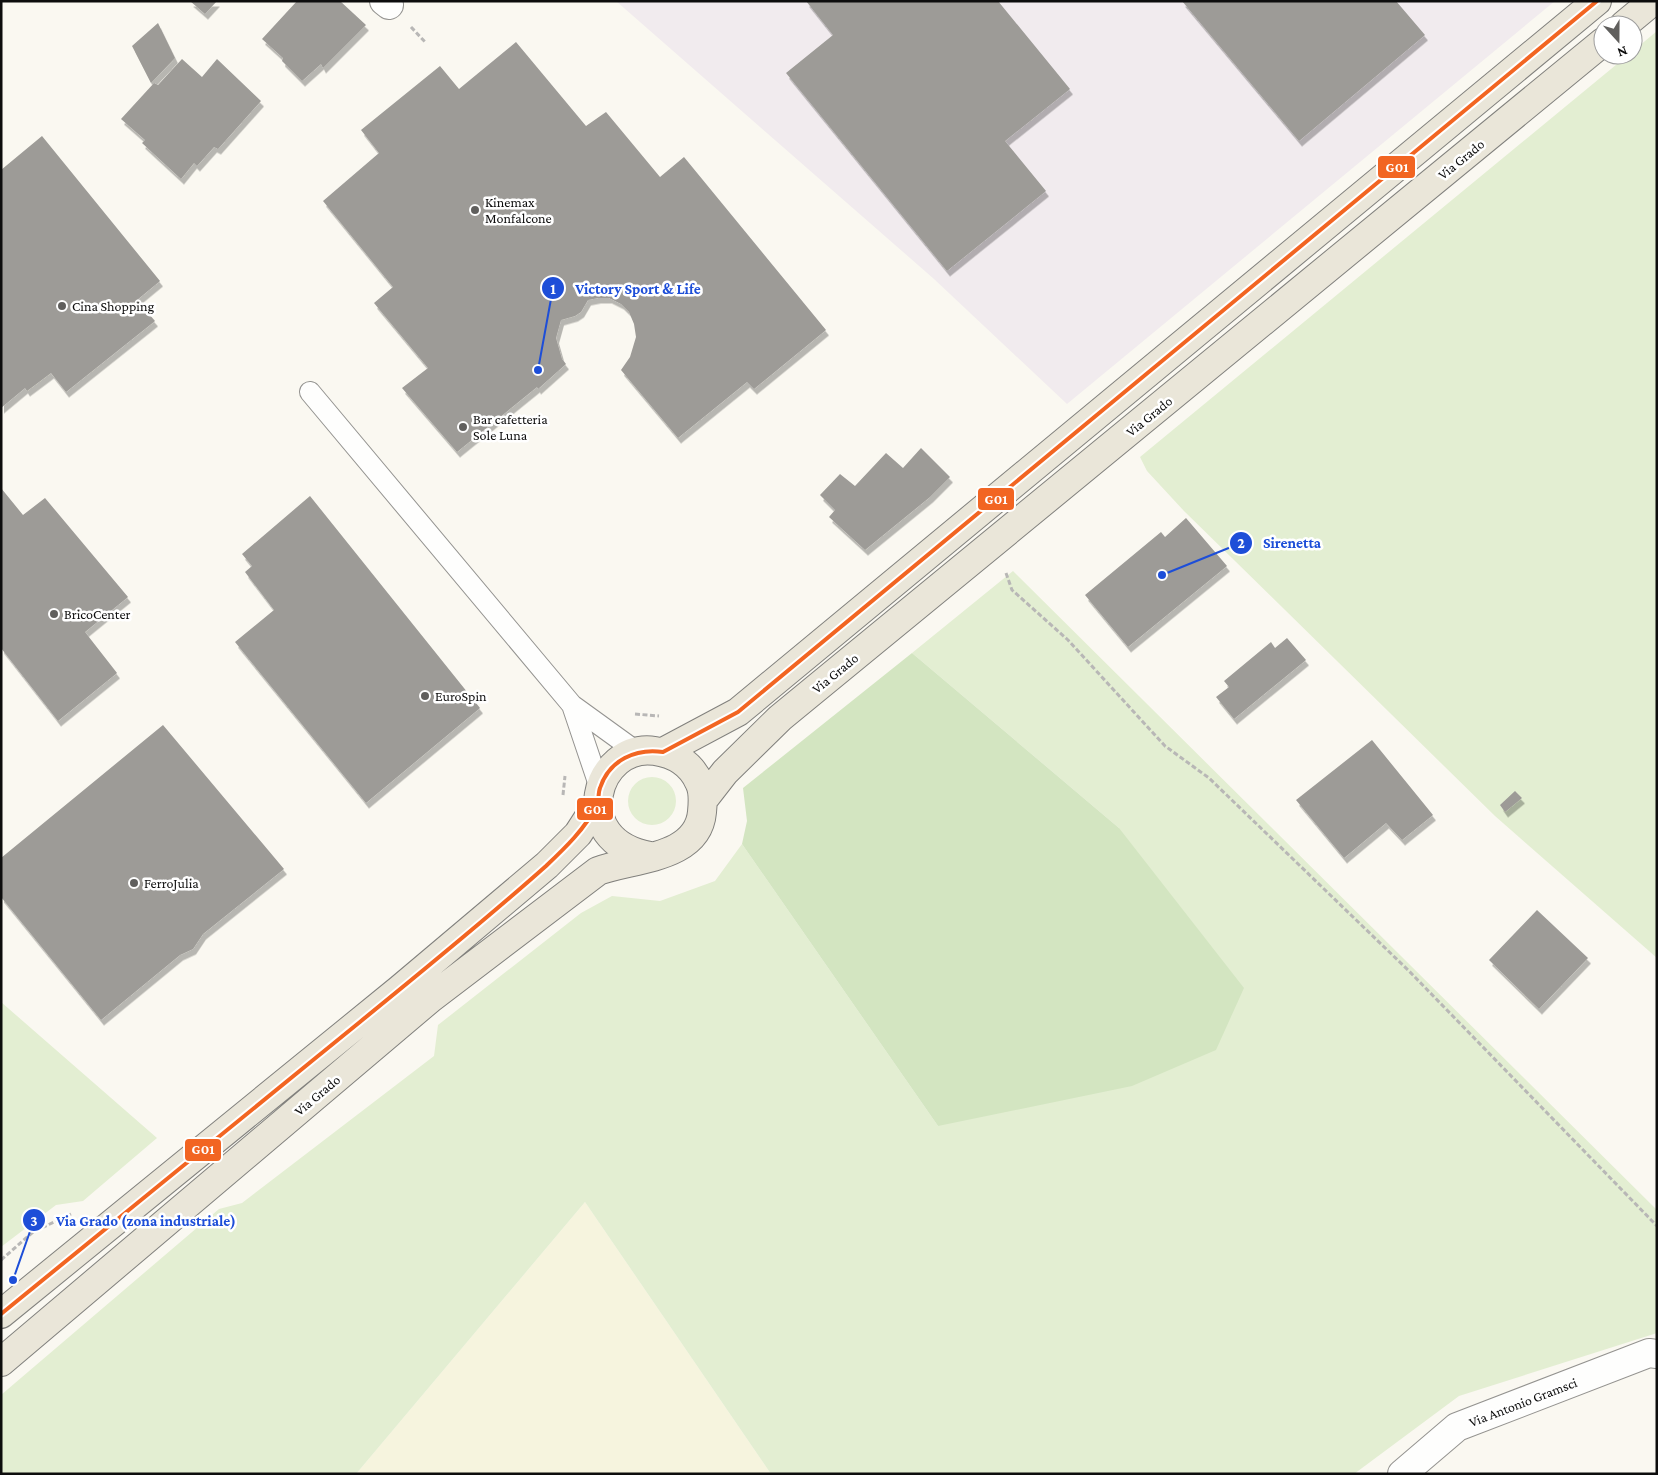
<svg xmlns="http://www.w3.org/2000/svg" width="1658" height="1475" font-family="'Crimson Pro',serif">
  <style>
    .industrial { fill: #f1ebee }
    .farmland { fill: #f6f4de }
    .green { fill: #e3eed2 }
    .forest { fill: #d3e5c1 }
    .building { fill: #9d9b97; filter: url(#shadow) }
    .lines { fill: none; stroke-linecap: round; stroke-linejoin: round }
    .service-casing { stroke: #949390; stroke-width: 22 }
    .minor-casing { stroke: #949390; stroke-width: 30 }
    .primary-casing { stroke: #81807d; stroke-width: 30 }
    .path { stroke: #b8b7b6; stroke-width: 3; stroke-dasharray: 5 2.5; stroke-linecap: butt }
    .service { stroke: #fefefd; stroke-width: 20 }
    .minor { stroke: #fefefd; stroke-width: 28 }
    .primary { stroke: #eae6d9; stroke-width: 28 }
    .bus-1-casing { stroke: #fff; stroke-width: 8 }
    .bus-1 { stroke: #f26522; stroke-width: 4 }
    .poi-dot { fill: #605f5d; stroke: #fff; stroke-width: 2 }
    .labels { text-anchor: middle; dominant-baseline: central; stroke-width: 5; stroke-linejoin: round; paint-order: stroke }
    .street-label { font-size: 14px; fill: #0d0d0d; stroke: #fff }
    .poi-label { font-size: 14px; fill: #0d0d0d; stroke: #fff; text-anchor: start }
    .leader { fill: none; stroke: #1d4ed8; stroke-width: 2 }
    .callout-dot { fill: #1d4ed8; stroke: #fff; stroke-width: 2 }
    .mark-label { font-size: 15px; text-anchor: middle; font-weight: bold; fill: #fff }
    .callout-label { font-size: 15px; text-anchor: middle; font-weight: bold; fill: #1d4ed8; stroke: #fff; stroke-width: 5; stroke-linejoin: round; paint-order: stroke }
    .line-badge { stroke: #fff; stroke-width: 2 }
    .badge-label { font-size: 14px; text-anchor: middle; font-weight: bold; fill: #fff }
  </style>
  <defs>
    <filter id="shadow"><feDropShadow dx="3" dy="5.5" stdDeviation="0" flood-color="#0004"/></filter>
  </defs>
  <rect width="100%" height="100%" fill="#faf8f1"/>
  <!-- industrial -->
  <path class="industrial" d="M616 1H1555L1067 404 934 279Z"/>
  <!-- farmland -->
  <path class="farmland" d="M585 1202 771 1474H356Z"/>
  <!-- green -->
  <path class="green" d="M1657 31V958L1495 816 1184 511 1147 471 1140 457 1628 55H1633V51Z
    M1013 571 1657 1210V1333L1459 1396 1354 1474H771L585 1202 356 1474H1V1395L219 1209 242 1203 434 1056 438 1025 581 913 612 896 660 901 715 881 742 844 938 1126 1119 828 912 653Z
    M628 801a24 24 0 1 1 48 0a24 24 0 1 1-48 0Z
    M1 1002 157 1138 83 1201 56 1205 1 1247Z"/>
  <!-- forest -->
  <path class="forest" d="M912 653 1119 828 1244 988 1216 1050 1132 1086 938 1126 742 844 747 821 743 788Z"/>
  <!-- building -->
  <path class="building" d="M190 1H217L205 14Z
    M297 1H340L366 25 323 68 321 64 302 81 282 61 283 58 262 39Z
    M806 1H998L1070 89 1005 141 1046 191 947 271 786 73 833 35Z
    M1182 1H1396L1425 35 1299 141Z
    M158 23 175 58 151 83 132 46Z
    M516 42 586 126 606 112 660 177 684 157 826 330 754 389 747 382 678 438 621 370 630 357 636 337 634 324 629 312 621 304 609 298H598L588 300 581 312 575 316 561 320 556 338 562 359 566 364 538 389 537 387 457 452 402 388 428 368 374 303 393 287 323 201 379 153 361 130 440 66 459 89Z
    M182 59 202 77 217 59 261 101 218 149 214 147 197 166 194 163 181 179 142 143 145 140 121 119 154 83 158 85Z
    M42 136 160 281 137 300 155 321 66 392 51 373 27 391 25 388 1 408V170Z
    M921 448 950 477 930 497 865 550 829 517 835 510 820 495 840 474 855 486 886 453 903 468Z
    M1 488 23 515 45 498 128 597 85 632 117 673 58 721 1 648Z
    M310 496 480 708 366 803 235 642 274 610 245 572 252 566 242 554Z
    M1186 518 1227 566 1128 647 1085 595 1161 532 1165 537Z
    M1287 638 1306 660 1234 719 1216 697 1229 687 1224 681 1271 642 1275 648Z
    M163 725 284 869 203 934 193 949 180 955 101 1020 1 897V858Z
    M1372 740 1433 815 1402 840 1386 823 1344 858 1296 800Z
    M1515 791 1522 798 1505 812 1500 805Z
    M1537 910 1588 958 1539 1009 1489 960Z"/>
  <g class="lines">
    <!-- service casing -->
    <g class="service-casing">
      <path id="service" d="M310 392 572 705 637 752
        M572 705 600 788"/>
    </g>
    <!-- minor casing -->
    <g class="minor-casing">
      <path id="minor" d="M384 1 389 5
        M1402 1474 1457 1427 1649 1353 1657 1354"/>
    </g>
    <!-- primary casing -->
    <g class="primary-casing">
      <path id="primary" d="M1624 25 1653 1
        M663 752 738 712 1597 1
        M704 799 725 772 780 718 1603 42
        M1 1314 400 989 547 865 578 834 598 803
        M1 1362 431 998 598 871C633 858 698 859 702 812 703 802 704 791 699 782 691 764 675 754 655 751 596 742 566 841 650 856"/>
    </g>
    <!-- path -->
    <path class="path" d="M411 27 426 43
      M1006 573 1012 590 1068 640 1165 746 1209 778 1409 971 1657 1226
      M635 714 659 716
      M563 795 565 776
      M1 1260 33 1232 71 1214"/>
    <!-- service -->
    <use href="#service" class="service"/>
    <!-- minor -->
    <use href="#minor" class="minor"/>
    <!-- primary -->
    <use href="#primary" class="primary"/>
    <!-- bus-1 casing -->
    <g class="bus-1-casing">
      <path id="bus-1" d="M1 1314C107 1228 212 1142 318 1056 394 994 472 932 546 866 565 848 585 829 597 805 599 800 598 793 600 788 609 760 636 748 663 752L738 712 1597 1"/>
    </g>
    <!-- bus-1 -->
    <use href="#bus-1" class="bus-1"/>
  </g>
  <!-- markers -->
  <g class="poi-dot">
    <circle cx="475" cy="210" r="5"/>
    <circle cx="62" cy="306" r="5"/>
    <circle cx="463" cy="427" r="5"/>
    <circle cx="54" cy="614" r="5"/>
    <circle cx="425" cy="696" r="5"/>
    <circle cx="134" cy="883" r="5"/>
  </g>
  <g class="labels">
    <!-- street labels -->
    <g class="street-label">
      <text transform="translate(1461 159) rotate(-39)">Via Grado</text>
      <text transform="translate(1149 416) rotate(-39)">Via Grado</text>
      <text transform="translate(835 673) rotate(-39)">Via Grado</text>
      <text transform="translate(317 1095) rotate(-40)">Via Grado</text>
      <text transform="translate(1523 1402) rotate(-21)">Via Antonio Gramsci</text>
    </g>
    <!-- poi labels -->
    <g class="poi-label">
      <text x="485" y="202">Kinemax<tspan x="485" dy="16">Monfalcone</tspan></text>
      <text x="72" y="306">Cina Shopping</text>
      <text x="473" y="419">Bar cafetteria<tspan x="473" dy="16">Sole Luna</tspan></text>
      <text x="64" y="614">BricoCenter</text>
      <text x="435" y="696">EuroSpin</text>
      <text x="144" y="883">FerroJulia</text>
    </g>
  </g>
  <!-- callouts -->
  <path class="leader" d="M538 370L553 288M1162 575L1241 543M13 1280L34 1220"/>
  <g class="callout-dot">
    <circle cx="538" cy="370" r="5"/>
    <circle cx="1162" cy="575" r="5"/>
    <circle cx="13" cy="1280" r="5"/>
    <circle cx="553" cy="288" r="12"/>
    <circle cx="1241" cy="543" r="12"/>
    <circle cx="34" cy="1220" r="12"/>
  </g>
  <g class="mark-label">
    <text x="553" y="294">1</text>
    <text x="1241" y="548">2</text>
    <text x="34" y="1226">3</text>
  </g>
  <g class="callout-label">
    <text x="638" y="294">Victory Sport &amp; Life</text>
    <text x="1292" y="548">Sirenetta</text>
    <text x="146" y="1226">Via Grado (zona industriale)</text>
  </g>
  <g class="line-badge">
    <rect x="1377" y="155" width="39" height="24" rx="5" fill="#f26522"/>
    <rect x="977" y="487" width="38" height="24" rx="5" fill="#f26522"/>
    <rect x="576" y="797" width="38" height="24" rx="5" fill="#f26522"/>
    <rect x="184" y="1138" width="38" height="24" rx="5" fill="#f26522"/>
  </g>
  <g class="badge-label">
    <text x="1397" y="172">G01</text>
    <text x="996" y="504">G01</text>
    <text x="595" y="814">G01</text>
    <text x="203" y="1154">G01</text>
  </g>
  <!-- border -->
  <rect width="1658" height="1475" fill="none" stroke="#0d0d0d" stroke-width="5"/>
  <!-- north arrow -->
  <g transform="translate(1618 40) rotate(159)"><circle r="24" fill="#ffffff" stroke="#9e9e9e"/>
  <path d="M0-4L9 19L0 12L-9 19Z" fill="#605f5d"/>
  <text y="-8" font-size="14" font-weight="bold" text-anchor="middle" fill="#0d0d0d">N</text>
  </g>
</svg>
